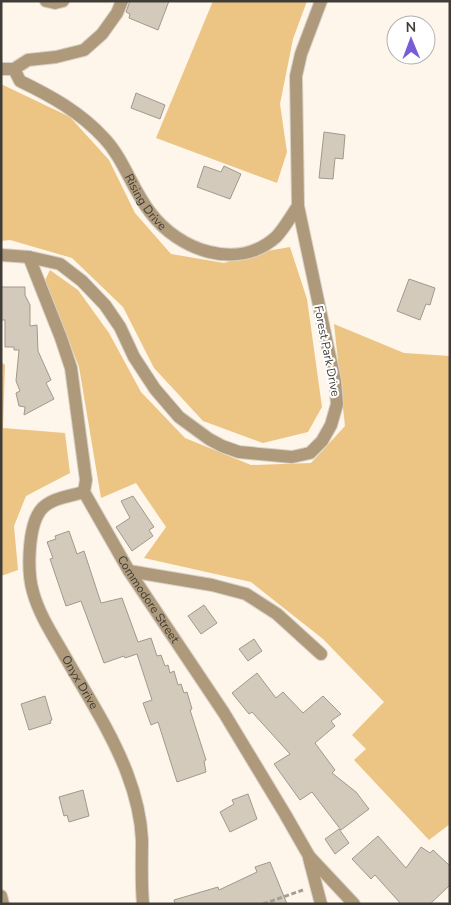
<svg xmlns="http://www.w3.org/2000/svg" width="451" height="905" font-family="'Nunito Sans',sans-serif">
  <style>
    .green { fill: #ecc484 }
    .building { fill: #d3cabc; stroke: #a1998c }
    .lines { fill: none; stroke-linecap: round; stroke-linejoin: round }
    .minor-casing { stroke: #d8d1c7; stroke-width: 14 }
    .path { stroke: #a49e96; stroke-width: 3; stroke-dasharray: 5 2.5; stroke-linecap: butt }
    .minor { stroke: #ae9a7b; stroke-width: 12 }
    .labels { text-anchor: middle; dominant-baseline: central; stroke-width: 4; stroke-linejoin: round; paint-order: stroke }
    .street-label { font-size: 12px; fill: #403c37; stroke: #fff }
  </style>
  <rect width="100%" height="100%" fill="#fef6eb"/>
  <!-- green -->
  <path class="green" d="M213 1H307L293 39 280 104 287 152 277 183 156 138Z
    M1 84 70 117 109 160 135 213 171 254 224 263 261 252 290 247 307 299 322 407 308 432 263 443 203 421 154 368 123 307 72 258 10 240 1 241Z
    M50 270 78 290 109 333 141 392 185 438 251 465 311 463 345 426 334 324 404 353 450 356V824L429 840 354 760 366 749 352 735 384 702 323 639 251 582 144 558 166 527 136 483 101 498 79 367 45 280Z
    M1 362 5 365 3 428 65 433 70 473 26 496 14 526 18 570 1 576Z"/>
  <!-- building -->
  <path class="building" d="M130 1H169L158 30 129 18 130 14 126 12Z
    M136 93 165 105 160 119 131 108Z
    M324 132 345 135 343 159 335 158 333 179 319 178Z
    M204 166 221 172 224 166 241 174 230 199 197 187Z
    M409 279 435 288 430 305 426 304 420 320 397 311Z
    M1 287H25V295L30 305V326L37 325 38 351 51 380 46 383 54 399 24 415 25 407 19 406 16 393 20 391 16 381 19 350H14V347H5V320H1Z
    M133 496 154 527 149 530 153 536 132 551 116 527 130 518 121 501Z
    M69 531 77 554 84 551 101 603 122 598 138 642 151 638 157 656 161 655 165 666 168 665 170 673 174 671 178 685 181 684 184 693 187 692 192 709 190 710 206 760 204 761 206 772 177 782 158 722 151 725 143 703 152 700 137 654 125 658 124 656 104 663 81 601 66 606 50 559 53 558 47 542 56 539 55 536Z
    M204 605 217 623 201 634 188 616Z
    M254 639 262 651 248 661 239 649Z
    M257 673 276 698 283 692 303 713 323 696 341 714 331 721 335 726 315 743 335 770 332 773 356 792 369 809 341 830 312 792 300 800 274 764 290 754 252 712 249 714 232 693Z
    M45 696 52 720 50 721 51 723 29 730 21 704Z
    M83 790 89 816 69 822 67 815 64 816 59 797Z
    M248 794 257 819 230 832 220 812 234 804 232 800Z
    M339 829 349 843 335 854 325 839Z
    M378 836 406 868 421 847 430 853 433 850 450 866V885L430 904H401L375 875 371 879 352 859Z
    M270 862 287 904H175L174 900 218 887 219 890 257 872 255 867Z"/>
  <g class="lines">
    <!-- minor casing -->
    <g class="minor-casing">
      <g id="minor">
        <path d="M46 1 55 3 63 1"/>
        <path d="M1 69H14L28 60 56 57 84 50 102 34 117 13 122 1"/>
        <path id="s1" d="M14 69 20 81C51 96 80 112 104 138 124 159 132 189 150 212 178 250 237 272 276 237 284 229 291 216 298 206"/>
        <path d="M1 255 29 257 60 264 82 281 105 305 120 327 134 357 155 389 179 417 209 439 222 446 239 452 292 457 310 453 322 441 331 425 337 404 335 381 298 206 296 76 301 54 321 1"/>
        <path id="s2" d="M29 257 61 338 71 368 86 480 84 492 129 571 224 713 285 814 309 856 354 904"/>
        <path id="s3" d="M84 492C71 496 49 498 40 511 28 528 27 572 33 592 39 614 52 634 63 653 85 692 111 731 127 773 135 794 141 817 142 840 142 861 141 882 143 904"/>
        <path d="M129 571 212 585 246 594 277 614 321 654"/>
        <path d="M309 858 321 904"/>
        <path d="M1 896 3 904"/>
      </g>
    </g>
    <!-- path -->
    <path class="path" d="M263 904 303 890"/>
    <!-- minor -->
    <use href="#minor" class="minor"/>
  </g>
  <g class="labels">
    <!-- street labels -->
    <g class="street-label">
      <text stroke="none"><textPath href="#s1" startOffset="192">Rising Drive</textPath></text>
      <text transform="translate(327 351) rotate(79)">Forest Park Drive</text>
      <text stroke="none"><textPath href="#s2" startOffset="369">Commodore Street</textPath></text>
      <text stroke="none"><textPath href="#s3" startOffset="234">Onyx Drive</textPath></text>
    </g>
  </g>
  <!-- border -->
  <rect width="451" height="905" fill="none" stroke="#403c37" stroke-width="5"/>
  <!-- north arrow -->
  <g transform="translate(411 40) rotate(359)"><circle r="24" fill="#ffffff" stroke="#b3b1af"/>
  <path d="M0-4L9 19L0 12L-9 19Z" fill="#775ed8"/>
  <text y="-8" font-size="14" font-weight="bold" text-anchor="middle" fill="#403c37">N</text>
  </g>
</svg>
